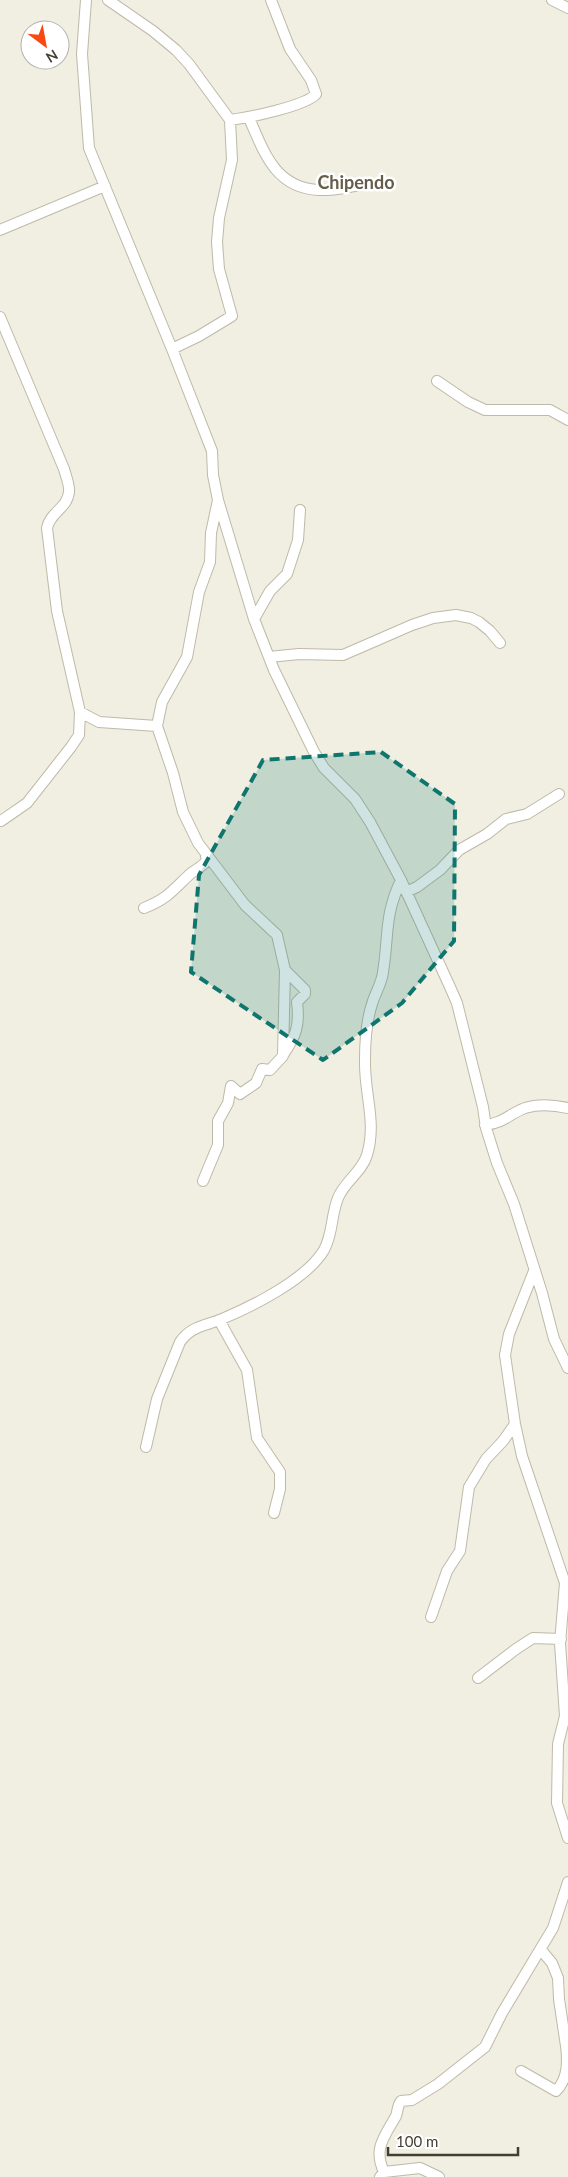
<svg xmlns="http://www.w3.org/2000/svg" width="568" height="2177" font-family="Lato,sans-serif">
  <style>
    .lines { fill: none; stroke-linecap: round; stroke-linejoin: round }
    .minor-casing { stroke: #bfb9a8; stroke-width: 12 }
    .minor { stroke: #fff; stroke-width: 10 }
    .marked { fill: #0f766e; fill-opacity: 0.2; stroke: #0f766e; stroke-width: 4; stroke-dasharray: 10 6; stroke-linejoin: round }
    .labels { text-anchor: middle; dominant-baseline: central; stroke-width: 5; stroke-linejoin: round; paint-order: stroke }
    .quarter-label { font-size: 18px; font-weight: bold; fill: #655d4a; stroke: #fff }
  </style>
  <rect width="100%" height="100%" fill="#f1eee2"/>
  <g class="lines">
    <!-- minor casing -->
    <g class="minor-casing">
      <path id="minor" d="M86 0 82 54 89 148 172 349 212 451 213 475 218 500 254 619 274 670 314 752 324 768 355 799 370 822 401 880 450 987 457 1003 483 1107 486 1128 497 1163 514 1204 542 1293 554 1339 568 1368
        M108 0 153 31 176 50 189 64 230 120 232 160 219 218 217 242 219 269 232 316 199 336 172 349
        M552 0 568 8
        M249 118C264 152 275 188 319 190 332 191 347 187 361 185
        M230 120C247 118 306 106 316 94L311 80 290 49 271 0
        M0 230 105 186
        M0 317 64 469C66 476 70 486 69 492 67 509 50 512 47 528L57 611 80 712 79 735 71 747 27 803 1 821
        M437 381 468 402 485 410H550L568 420
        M254 619 270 591 287 574 298 540 300 510
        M269 657 299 654 343 655 412 625 433 618 456 615 471 618 479 622 490 631 500 643
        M80 712 99 722 157 726
        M406 892 417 887 440 870 459 850 487 834 506 819 527 814 559 794
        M144 908C167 899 172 891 189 875 194 870 203 867 207 860L206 856
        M283 1055C296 1036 300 1026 297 1002L305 994V990L285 970
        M485 1125C504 1123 509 1114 525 1108 538 1104 554 1105 568 1108
        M203 1181 218 1145V1121L228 1103 231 1086 240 1094 256 1083 262 1069 270 1070 283 1056 285 970 277 935 245 905 198 843 183 812 173 773 157 726 162 702 187 657 199 592 210 562 211 533 218 500
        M534 1271 509 1334 505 1355 515 1424 522 1456 565 1583 560 1643 565 1716 558 1744 557 1803 568 1838
        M219 1320 247 1370 257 1438 280 1472V1489L274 1513
        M146 1447 157 1399 180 1342C191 1326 205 1326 222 1319 253 1306 307 1279 324 1250 333 1234 331 1215 338 1198 344 1182 362 1172 367 1155 377 1122 364 1093 365 1060 365 1042 366 1022 372 1004 375 993 382 983 383 972 389 935 384 916 401 880
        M431 1617 447 1571 460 1551 469 1487 486 1459 503 1441 515 1424
        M478 1678 516 1649 533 1638 561 1639
        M541 1950 552 1963 558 1978 559 1999 566 2046
        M521 2071 556 2091C568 2079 568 2062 566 2046H568
        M384 2172 420 2168 439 2177
        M380 2177 384 2172C373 2149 384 2137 396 2116 398 2111 397 2106 401 2101L412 2100 438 2084 485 2047 502 2013 553 1928 568 1882"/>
    </g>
    <!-- minor -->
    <use href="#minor" class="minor"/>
  </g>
  <!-- marked area -->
  <path class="marked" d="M381 752 455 804 454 941 402 1003 323 1060 191 972 199 875 263 760Z"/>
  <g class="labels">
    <!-- quarter labels -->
    <g class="quarter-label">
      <text x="356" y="182">Chipendo</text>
    </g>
  </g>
  <!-- north arrow -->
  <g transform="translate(45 45) rotate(148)"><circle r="24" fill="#ffffff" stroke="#b3b2ad"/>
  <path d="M0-4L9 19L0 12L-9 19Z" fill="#f94811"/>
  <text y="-8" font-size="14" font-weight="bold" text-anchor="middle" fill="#423e33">N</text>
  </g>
  <!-- scale -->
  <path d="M388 2147v8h130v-8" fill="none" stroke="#423e33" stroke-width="2.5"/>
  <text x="396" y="2147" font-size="15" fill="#423e33" stroke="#ffffff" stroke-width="4" paint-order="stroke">100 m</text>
</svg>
